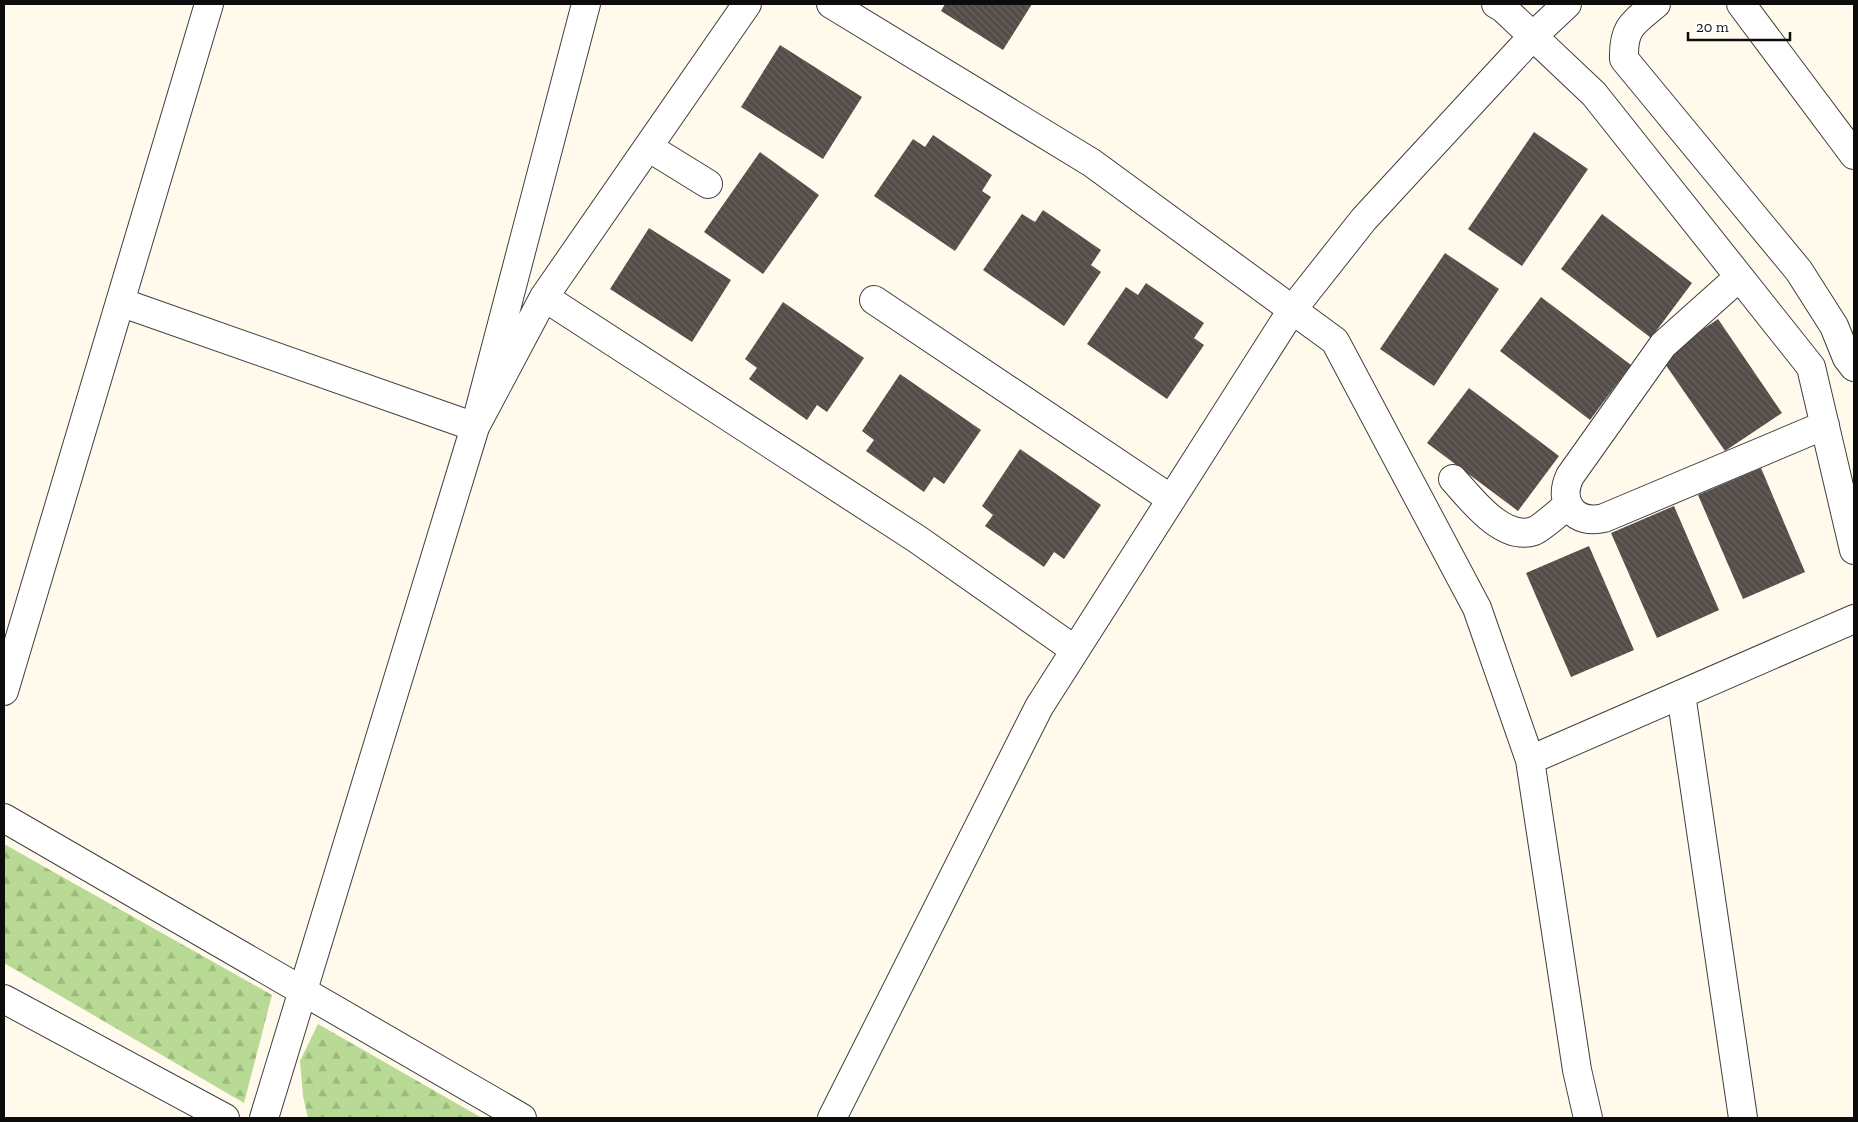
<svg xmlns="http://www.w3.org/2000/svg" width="1858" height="1122" font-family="'Zilla Slab',serif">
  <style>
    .forest { fill: url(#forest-firs) }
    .building { fill: url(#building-back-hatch) }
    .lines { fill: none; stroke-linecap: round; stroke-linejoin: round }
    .minor-casing { stroke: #3f3f3f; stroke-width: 30 }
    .minor { stroke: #fff; stroke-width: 28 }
  </style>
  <defs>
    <pattern id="forest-firs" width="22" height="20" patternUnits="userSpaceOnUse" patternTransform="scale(1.25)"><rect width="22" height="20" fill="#b8da94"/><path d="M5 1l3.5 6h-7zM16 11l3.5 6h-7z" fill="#9dba7e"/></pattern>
    <pattern id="building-back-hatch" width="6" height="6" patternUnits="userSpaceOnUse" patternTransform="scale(1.25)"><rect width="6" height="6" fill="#544c48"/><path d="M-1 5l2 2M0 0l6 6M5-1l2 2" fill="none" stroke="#68615e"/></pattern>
  </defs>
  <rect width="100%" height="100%" fill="#fffaeb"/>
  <!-- forest -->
  <path class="forest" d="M4 844 272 995 244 1103 4 963Z
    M318 1024 482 1118H308L303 1096 300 1061Z"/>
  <!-- building -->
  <path class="building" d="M945 4H1032L1003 50 941 11Z
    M780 45 862 97 823 159 741 107Z
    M1534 132 1588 169 1522 266 1468 229Z
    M933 135 992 175 982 191 991 197 955 251 874 196 913 139 925 147Z
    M760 152 819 195 763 274 704 232Z
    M1043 210 1101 250 1091 265 1101 272 1064 326 983 270 1022 214 1035 222Z
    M1602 214 1692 283 1651 338 1561 269Z
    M649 228 731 280 692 342 610 289Z
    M1445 253 1499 289 1434 386 1380 349Z
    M1146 283 1204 323 1194 338 1204 345 1167 399 1087 344 1126 287 1138 295Z
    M1541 297 1631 365 1590 420 1500 351Z
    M783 302 864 358 827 412 817 405 807 420 749 379 757 368 745 359Z
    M1718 319 1782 413 1725 451 1661 358Z
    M900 374 981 430 944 484 934 477 924 492 866 451 874 440 862 431Z
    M1469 388 1559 456 1518 511 1427 443Z
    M1020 449 1101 505 1064 559 1054 552 1044 567 985 526 993 515 982 506Z
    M1761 468 1805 572 1743 599 1698 495Z
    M1674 506 1719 610 1657 638 1611 533Z
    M1589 546 1634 650 1571 677 1526 573Z"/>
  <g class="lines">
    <!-- minor casing -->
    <g class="minor-casing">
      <path id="minor" d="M831 4 1092 163 1335 341 1477 608 1530 760 1577 1070 1588 1118
        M1496 4 1503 8 1594 94 1811 367 1854 550
        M1656 4C1633 23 1623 27 1624 59L1799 271 1834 326 1847 358 1854 367
        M1741 4 1854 155
        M648 147 708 184
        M1739 277 1663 345 1570 476C1557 503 1575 525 1604 518L1825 425
        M544 297 917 539 1075 650
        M874 300 1171 499
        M120 302 475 427 586 4
        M1453 479C1471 499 1503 542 1534 531 1542 528 1560 511 1568 505
        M4 691 209 4
        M1681 694 1743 1118
        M1530 760 1854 619
        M4 818 522 1118
        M4 999 225 1118
        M264 1118 475 427 544 297 747 4
        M832 1118 1039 707 1292 310 1364 219 1533 36 1567 4"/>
    </g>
    <!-- minor -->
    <use href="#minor" class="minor"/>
  </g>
  <!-- border -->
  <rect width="1858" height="1122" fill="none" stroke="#0c0c0c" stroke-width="10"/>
  <!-- scale -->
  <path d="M1688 32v8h102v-8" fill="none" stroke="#0c0c0c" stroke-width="2.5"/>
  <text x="1696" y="32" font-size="15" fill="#0c0c0c" stroke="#ffffff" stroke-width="4" paint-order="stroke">20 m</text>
</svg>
